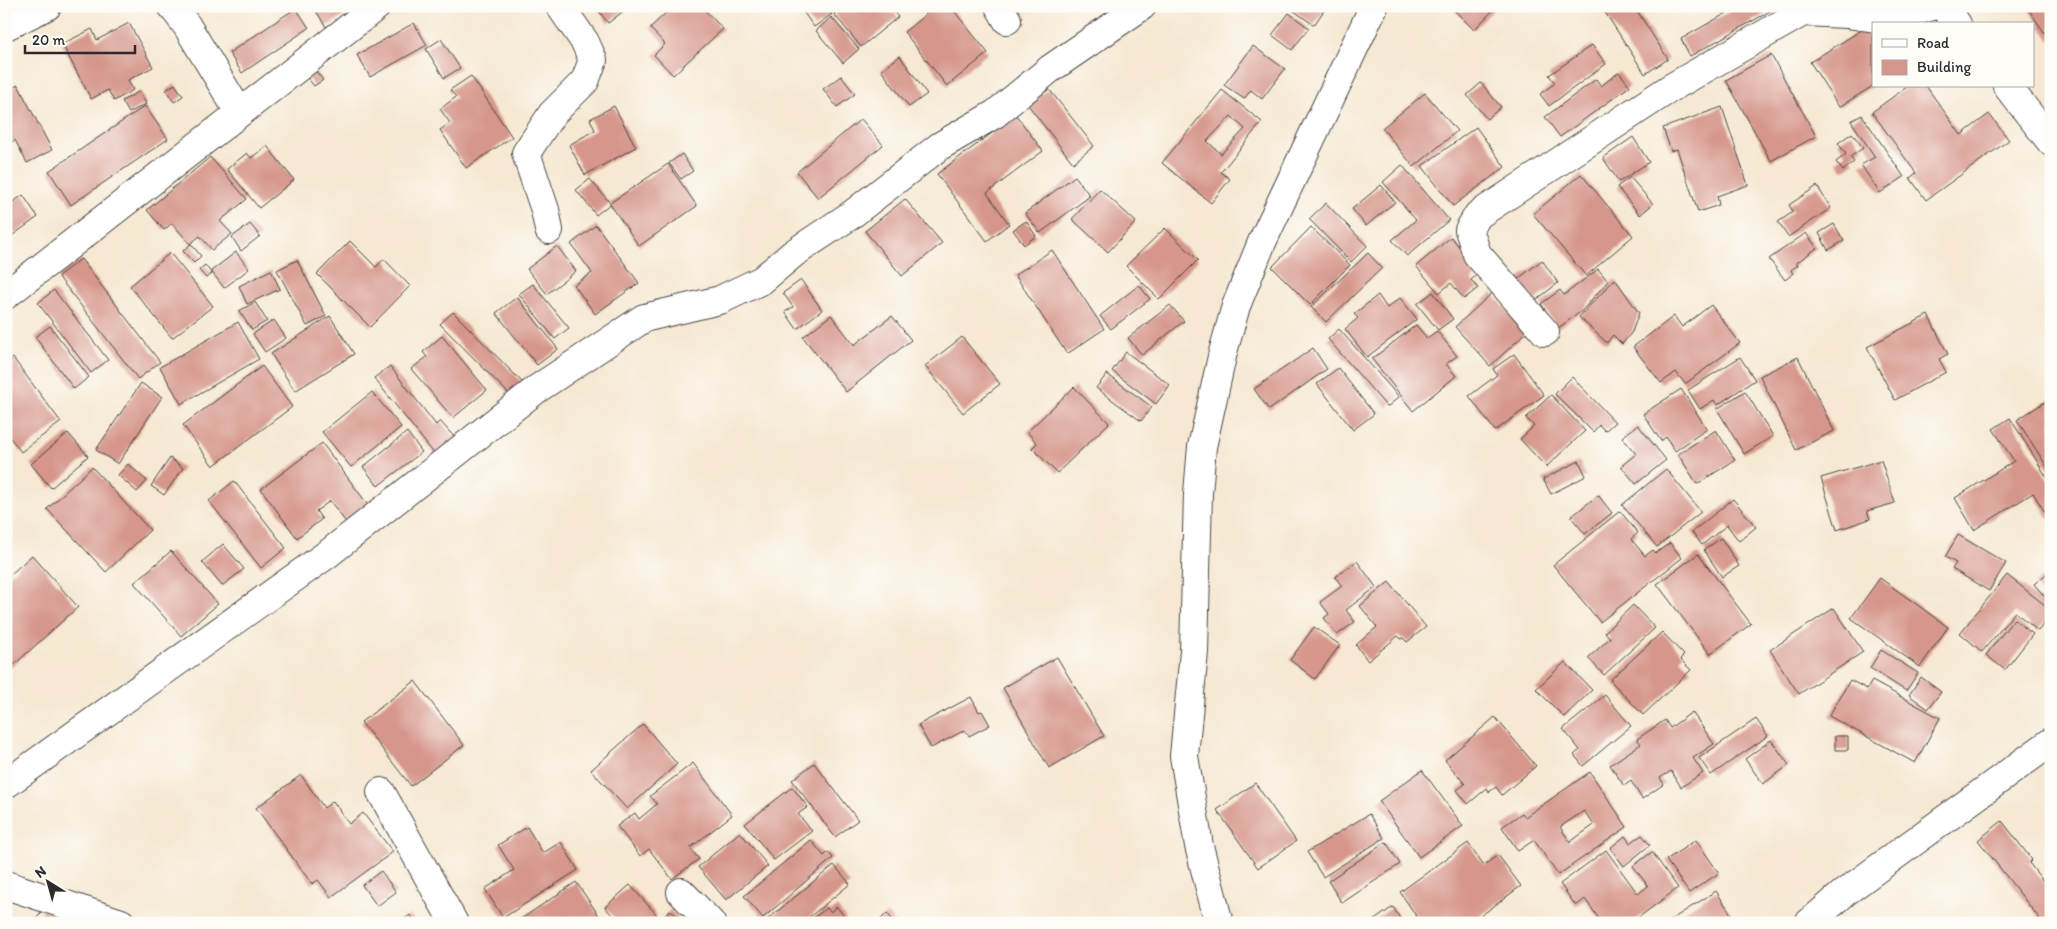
<svg xmlns="http://www.w3.org/2000/svg" width="2057" height="929" font-family="Itim,sans-serif">
  <style>
    .building { fill: #d6968b; fill-rule: evenodd }
    .lines { fill: none; stroke-linecap: round; stroke-linejoin: round }
    .minor-casing { stroke: #494744; stroke-width: 30 }
    .minor { stroke: #fff; stroke-width: 28 }
  </style>
  <rect width="100%" height="100%" fill="#fdfcf7"/>
  <filter id="ink" filterUnits="userSpaceOnUse"><feTurbulence type="fractalNoise" baseFrequency=".02" numOctaves="2"/><feDisplacementMap in="SourceGraphic" scale="10" xChannelSelector="R" yChannelSelector="G"/><feConvolveMatrix kernelMatrix="1 2 1 2 8 2 1 2 1" color-interpolation-filters="sRGB"/></filter>
  <filter id="wash" filterUnits="userSpaceOnUse"><feTurbulence type="fractalNoise" baseFrequency=".0096" numOctaves="4" result="noise"/><feDisplacementMap in="SourceGraphic" scale="20" xChannelSelector="R" yChannelSelector="G"/><feGaussianBlur stdDeviation="1.12" result="paint"/><feColorMatrix in="noise" values="0 0 0 0 0 0 0 0 0 0 0 0 0 0 0 0 0 1.4 0 .05"/><feComposite in="paint" operator="in"/></filter>
  <g filter="url(#wash)">
    <rect width="100%" height="100%" fill="#f6e8d2"/>
    <g id="blocks">
      <!-- building -->
      <path class="building" d="M313 6H347L350 12 326 27Z
        M595 6H630L608 23Z
        M673 6H701L723 29 673 75 654 55 665 44 650 28Z
        M799 6H827L832 14 814 27Z
        M843 6H889L898 17 861 47 834 14Z
        M936 6H950L988 53 947 86 904 32Z
        M1287 6H1327L1314 25Z
        M1450 6H1497L1474 30Z
        M1601 6H1634L1668 59 1645 74Z
        M1739 6H1772L1774 9 1690 56 1681 39Z
        M2026 6H2051V42Z
        M296 8 309 28 242 73 229 53Z
        M1289 13 1309 28 1292 50 1272 35Z
        M831 17 859 49 843 63 816 31Z
        M129 23 153 67 128 80 133 90 114 101 108 90 91 99 62 44 92 29 97 40Z
        M414 23 427 45 370 77 357 55Z
        M1873 23V86L1839 107 1810 62Z
        M441 39 460 68 444 78 426 49Z
        M1592 45 1606 64 1549 106 1540 94 1555 83 1549 75Z
        M1253 46 1285 69 1262 99 1251 90 1244 99 1224 85Z
        M1771 55 1816 136 1771 161 1726 80Z
        M900 56 927 94 909 107 881 70Z
        M314 69 323 80 314 86 306 76Z
        M1619 72 1630 86 1560 137 1545 117 1596 79 1601 86Z
        M471 76 512 137 466 168 440 130 450 123 440 109 456 97 450 90Z
        M841 76 855 94 837 107 823 89Z
        M1481 83 1501 107 1487 119 1467 95Z
        M175 84 183 96 174 102 166 90Z
        M18 85 52 150 27 163 15 140 6 145V91Z
        M1908 86H1926L1961 135 1989 114 2009 140 1926 200 1910 178 1916 173 1872 112Z
        M1049 89 1094 146 1073 163 1028 105Z
        M1222 90 1262 122 1221 172 1230 179 1211 203 1162 163ZM1231 116 1245 129 1221 154 1207 141Z
        M140 91 146 104 129 113 122 101Z
        M1425 93 1457 131 1414 167 1382 128Z
        M145 106 168 139 71 205 49 171Z
        M614 106 636 147 585 175 569 145 595 130 590 119Z
        M1722 107 1748 185 1717 196 1719 205 1698 212 1677 149 1671 151 1663 128Z
        M1016 115 1043 151 987 193 1009 224 987 241 937 174Z
        M1862 115 1904 177 1880 193 1861 165 1875 157 1851 121Z
        M861 119 883 145 818 198 797 172Z
        M1476 127 1505 167 1453 206 1422 166Z
        M1852 133 1863 148 1850 157 1854 162 1843 171 1836 162 1846 154 1838 143Z
        M1633 137 1649 162 1619 182 1603 158Z
        M267 146 294 180 259 208 227 169 247 153 251 158Z
        M682 154 693 171 681 179 669 163Z
        M210 157 247 199 220 221 232 234 212 250 200 236 190 244 172 223 164 230 147 210Z
        M668 164 697 206 639 246 610 204 596 215 576 190 590 179 610 203Z
        M1402 165 1449 220 1407 256 1392 240 1416 220 1383 182Z
        M1581 174 1633 236 1586 276 1533 214Z
        M1075 176 1090 196 1040 233 1025 213Z
        M1630 177 1653 204 1640 215 1617 187Z
        M1381 185 1395 202 1366 226 1352 209Z
        M1817 186 1831 208 1788 237 1778 222 1793 212 1789 205Z
        M1100 189 1136 222 1108 252 1072 219Z
        M23 195 38 217 6 240V207Z
        M905 199 942 243 902 276 865 231Z
        M1326 203 1367 246 1351 262 1309 219Z
        M1026 221 1036 236 1024 245 1013 230Z
        M250 224 260 236 241 251 232 237Z
        M1834 224 1844 241 1828 250 1819 233Z
        M596 225 639 283 595 314 574 285 592 273 571 244Z
        M1311 227 1350 265 1310 305 1272 267Z
        M1165 228 1198 260 1159 299 1126 266Z
        M1806 233 1817 248 1796 263 1798 265 1791 270 1793 274 1785 280 1769 259Z
        M1451 237 1480 272 1471 280 1478 288 1464 299 1451 283 1439 293 1416 266Z
        M350 241 376 267 384 259 410 286 370 327 317 274Z
        M191 244 201 256 194 263 183 251Z
        M557 246 576 271 547 294 527 269Z
        M1052 250 1104 329 1067 354 1015 275Z
        M236 252 249 269 224 288 211 271Z
        M170 253 213 306 172 338 130 286Z
        M1368 253 1382 268 1326 322 1311 307Z
        M81 259 160 362 138 379 58 276Z
        M297 260 326 316 307 326 277 270Z
        M1542 260 1558 283 1535 301 1518 279Z
        M205 265 212 274 206 278 199 270Z
        M1598 269 1608 281 1582 311 1558 328 1541 304 1560 290 1564 295Z
        M271 270 280 289 247 304 239 286Z
        M1615 279 1639 313 1632 332 1622 344 1613 335 1607 343 1579 317Z
        M801 280 822 310 797 329 785 312 793 307 783 293Z
        M533 284 569 328 555 339 519 294Z
        M1139 285 1150 299 1111 329 1100 316Z
        M54 290 108 360 91 373 38 303Z
        M1433 292 1453 319 1438 330 1417 304Z
        M1492 293 1527 332 1490 366 1455 327Z
        M1378 295 1387 308 1400 298 1417 319 1367 357 1345 329 1358 318 1354 314Z
        M517 297 558 349 537 365 496 313Z
        M255 302 267 321 252 330 239 311Z
        M1170 305 1184 321 1142 355 1128 338Z
        M1711 305 1740 343 1685 384 1676 372 1661 383 1633 347 1674 316 1682 327Z
        M453 312 525 385 513 398 440 324Z
        M831 315 854 345 892 316 911 340 846 392 803 337Z
        M1928 315 1948 354 1939 359 1946 372 1895 400 1867 347Z
        M330 316 354 354 295 391 271 354Z
        M274 320 286 338 265 352 253 334Z
        M238 322 259 359 181 404 160 367Z
        M1416 325 1427 338 1437 331 1457 356 1446 364 1456 376 1413 411 1372 359Z
        M50 326 89 377 74 389 35 337Z
        M1339 329 1399 397 1387 407 1328 339Z
        M442 336 487 390 453 418 411 369 427 357 423 352Z
        M962 337 1000 384 963 413 925 366Z
        M1313 348 1327 369 1269 410 1254 389Z
        M1126 352 1170 385 1156 404 1112 371Z
        M1514 354 1544 395 1495 431 1469 396 1497 375 1493 369Z
        M1740 357 1755 380 1717 405 1714 400 1700 409 1688 390Z
        M1798 357 1834 431 1796 450 1760 376Z
        M13 358 61 422 21 452 6 432V363Z
        M262 366 292 407 213 466 183 425Z
        M390 366 436 425 440 421 456 439 436 456 374 378Z
        M1338 368 1374 414 1353 430 1317 384Z
        M1107 374 1152 407 1141 421 1096 388Z
        M1572 377 1615 422 1605 431 1599 425 1593 432 1555 394Z
        M141 383 162 397 118 464 96 450Z
        M1074 387 1109 423 1057 473 1032 448 1037 443 1027 432Z
        M1681 389 1707 429 1675 451 1666 437 1661 441 1643 414Z
        M1745 391 1773 436 1744 454 1717 409Z
        M372 392 401 427 351 467 322 432Z
        M1551 395 1585 431 1546 467 1520 439 1534 426 1526 418Z
        M2051 398V473L2017 420Z
        M2010 418 2051 484V522L2033 493 1974 530 1955 498 2014 461 1993 429Z
        M1638 425 1666 460 1636 484 1621 466 1636 454 1622 437Z
        M1716 430 1735 460 1697 484 1678 454Z
        M407 432 422 452 378 486 363 467Z
        M68 433 88 456 51 488 31 464Z
        M322 443 371 509 348 525 330 501 316 511 322 519 297 538 261 489Z
        M170 458 183 468 164 495 151 486Z
        M1881 460 1895 503 1867 511 1870 519 1837 530 1821 478Z
        M1579 461 1586 476 1551 494 1543 479Z
        M128 464 147 481 137 492 118 475Z
        M92 467 150 530 106 572 47 509Z
        M1666 469 1701 512 1657 547 1622 505Z
        M234 481 286 548 261 568 209 501Z
        M1598 495 1612 513 1585 534 1571 517Z
        M1733 499 1756 527 1739 541 1727 525 1702 545 1692 532Z
        M1620 511 1638 533 1631 539 1645 556 1653 550 1656 553 1670 543 1682 558 1600 622 1553 565Z
        M1958 535 2006 563 1989 591 1952 569 1956 563 1945 557Z
        M1721 538 1739 566 1722 577 1704 550Z
        M223 544 244 569 222 586 202 562Z
        M171 551 218 604 181 636 134 583Z
        M1698 554 1751 624 1710 654 1657 584Z
        M32 555 78 607 6 672V571L10 575Z
        M1357 561 1376 587 1346 610 1355 622 1337 635 1324 618 1329 614 1320 602 1342 586 1335 577Z
        M2051 570V604L2034 584Z
        M2007 575 2051 610V615L2038 631 2015 612 1982 652 1960 633Z
        M1880 578 1948 627 1920 667 1851 618Z
        M1389 582 1426 627 1407 642 1403 638 1401 639 1398 636 1368 661 1356 645 1377 627 1360 606Z
        M1633 605 1655 628 1604 675 1588 658 1610 638 1605 632Z
        M1834 608 1863 652 1799 694 1770 650Z
        M2014 619 2033 634 2005 670 1986 655Z
        M1314 627 1340 645 1315 679 1290 660Z
        M1662 632 1684 655 1680 659 1691 670 1643 715 1610 680Z
        M1881 650 1918 673 1906 691 1870 668Z
        M1057 657 1104 736 1049 768 1003 688Z
        M1565 662 1592 690 1564 717 1536 689Z
        M1921 677 1941 692 1928 709 1909 695Z
        M1850 680 1867 689 1872 681 1940 718 1915 763 1829 716Z
        M415 681 464 745 411 786 361 722Z
        M1605 695 1631 726 1583 766 1574 755 1580 750 1563 729Z
        M971 697 979 712 982 711 990 725 969 736 965 730 931 748 918 725Z
        M1692 712 1714 744 1693 758 1703 773 1681 787 1671 771 1660 778 1664 784 1642 799 1631 781 1624 786 1610 765 1641 744 1637 739 1665 720 1670 728Z
        M1495 717 1536 766 1502 795 1496 787 1489 792 1487 788 1468 804 1457 790 1465 784 1445 760Z
        M1756 719 1768 736 1711 775 1699 758Z
        M643 724 677 764 627 809 591 770Z
        M1835 736H1848V750H1835Z
        M1771 740 1789 765 1763 784 1745 759Z
        M693 763 732 815 690 848 699 859 672 879 649 849 640 856 617 826 635 813 639 819 657 804 650 796Z
        M814 763 858 820 835 837 792 780Z
        M1422 770 1463 826 1419 857 1379 801Z
        M1590 772 1627 827 1558 875 1534 840 1518 851 1502 827 1522 813 1525 817ZM1584 811 1594 825 1570 842 1560 827Z
        M301 775 324 808 333 801 349 824 363 813 393 852 331 897 318 880 312 884 256 808Z
        M1255 783 1296 841 1258 868 1217 810Z
        M792 787 808 807 798 814 812 831 774 860 745 824Z
        M1369 814 1384 838 1323 877 1307 852Z
        M2002 821 2032 860 2029 863 2051 891V923H2043L1978 840Z
        M527 827 543 853 561 842 578 870 503 918 485 889 514 870 498 845Z
        M740 832 768 866 726 900 698 867Z
        M1642 835 1650 845 1624 866 1610 848 1625 836 1630 843Z
        M811 840 824 856 828 852 833 858 763 918 744 896Z
        M1696 840 1719 873 1689 893 1666 860Z
        M1386 842 1400 864 1342 903 1328 881Z
        M1468 843 1484 865 1498 855 1521 886 1471 923H1421L1400 892Z
        M1606 850 1638 894 1648 886 1633 866 1652 852 1678 888 1631 923H1602L1585 899 1576 906 1560 884Z
        M834 865 850 884 802 923H763Z
        M381 871 396 892 377 906 362 885Z
        M576 882 604 923H515Z
        M630 885 657 915 649 923H619L605 907Z
        M1716 891 1737 923H1666Z
        M837 907 846 919 842 923H806L827 908 830 912Z
        M1393 907 1403 923H1370Z
        M44 909 62 923H33Z
        M670 910 685 923H658Z
        M887 913 895 923H877Z
        M410 915 416 923H399Z"/>
    </g>
  </g>
  <g filter="url(#ink)">
    <use href="#blocks" fill-opacity="0" stroke="#494744" stroke-width="1"/>
    <g class="lines">
      <!-- minor casing -->
      <g class="minor-casing">
        <path id="minor" d="M172 6 187 26 239 112
          M999 6 1007 20
          M1943 6 1957 24
          M1803 12 1847 14 1890 20 1932 6
          M6 26 47 6
          M2007 86 2051 142
          M549 230 545 210 526 153 552 114 585 81 593 60 585 42 560 6
          M6 295 377 6
          M1545 332 1477 254 1469 230 1478 215 1669 89 1803 12 1802 6
          M6 784 329 553 537 389 644 318 720 300 762 280 794 253 851 215 940 146 995 114 1050 69 1142 6
          M381 792 454 923
          M6 885 121 923
          M681 892 711 923
          M1219 923 1199 846 1184 756 1194 652 1198 493 1202 447 1223 352 1236 306 1262 242 1374 6
          M1809 923 1844 893 2051 742"/>
      </g>
      <!-- minor -->
      <use href="#minor" class="minor"/>
    </g>
  </g>
  <!-- margin -->
  <rect width="2057" height="929" fill="none" stroke="#fdfcf7" stroke-width="25"/>
  <!-- legend -->
  <rect x="1872" y="22" width="162" height="65" fill="#fdfcf7" stroke="#a9a8a5"/>
  <rect x="1882" y="39" width="25" height="8" fill="#ffffff" stroke="#a9a8a5"/>
  <text x="1917" y="48" font-size="15" fill="#2b2b2b">Road</text>
  <rect x="1882" y="60" width="25" height="15" fill="#d6968b" stroke="#a9a8a5"/>
  <text x="1917" y="72" font-size="15" fill="#2b2b2b">Building</text>
  <!-- north arrow -->
  <g transform="translate(48 882) rotate(323)" stroke="#fdfcf7" stroke-width="4" paint-order="stroke">
  <path d="M0-4L9 19L0 12L-9 19Z" fill="#2b2b2b"/>
  <text y="-8" font-size="14" font-weight="bold" text-anchor="middle" fill="#2b2b2b">N</text>
  </g>
  <!-- scale -->
  <path d="M25 45v8h110v-8" fill="none" stroke="#2b2b2b" stroke-width="2.5"/>
  <text x="32" y="45" font-size="15" fill="#2b2b2b" stroke="#fdfcf7" stroke-width="4" paint-order="stroke">20 m</text>
</svg>
